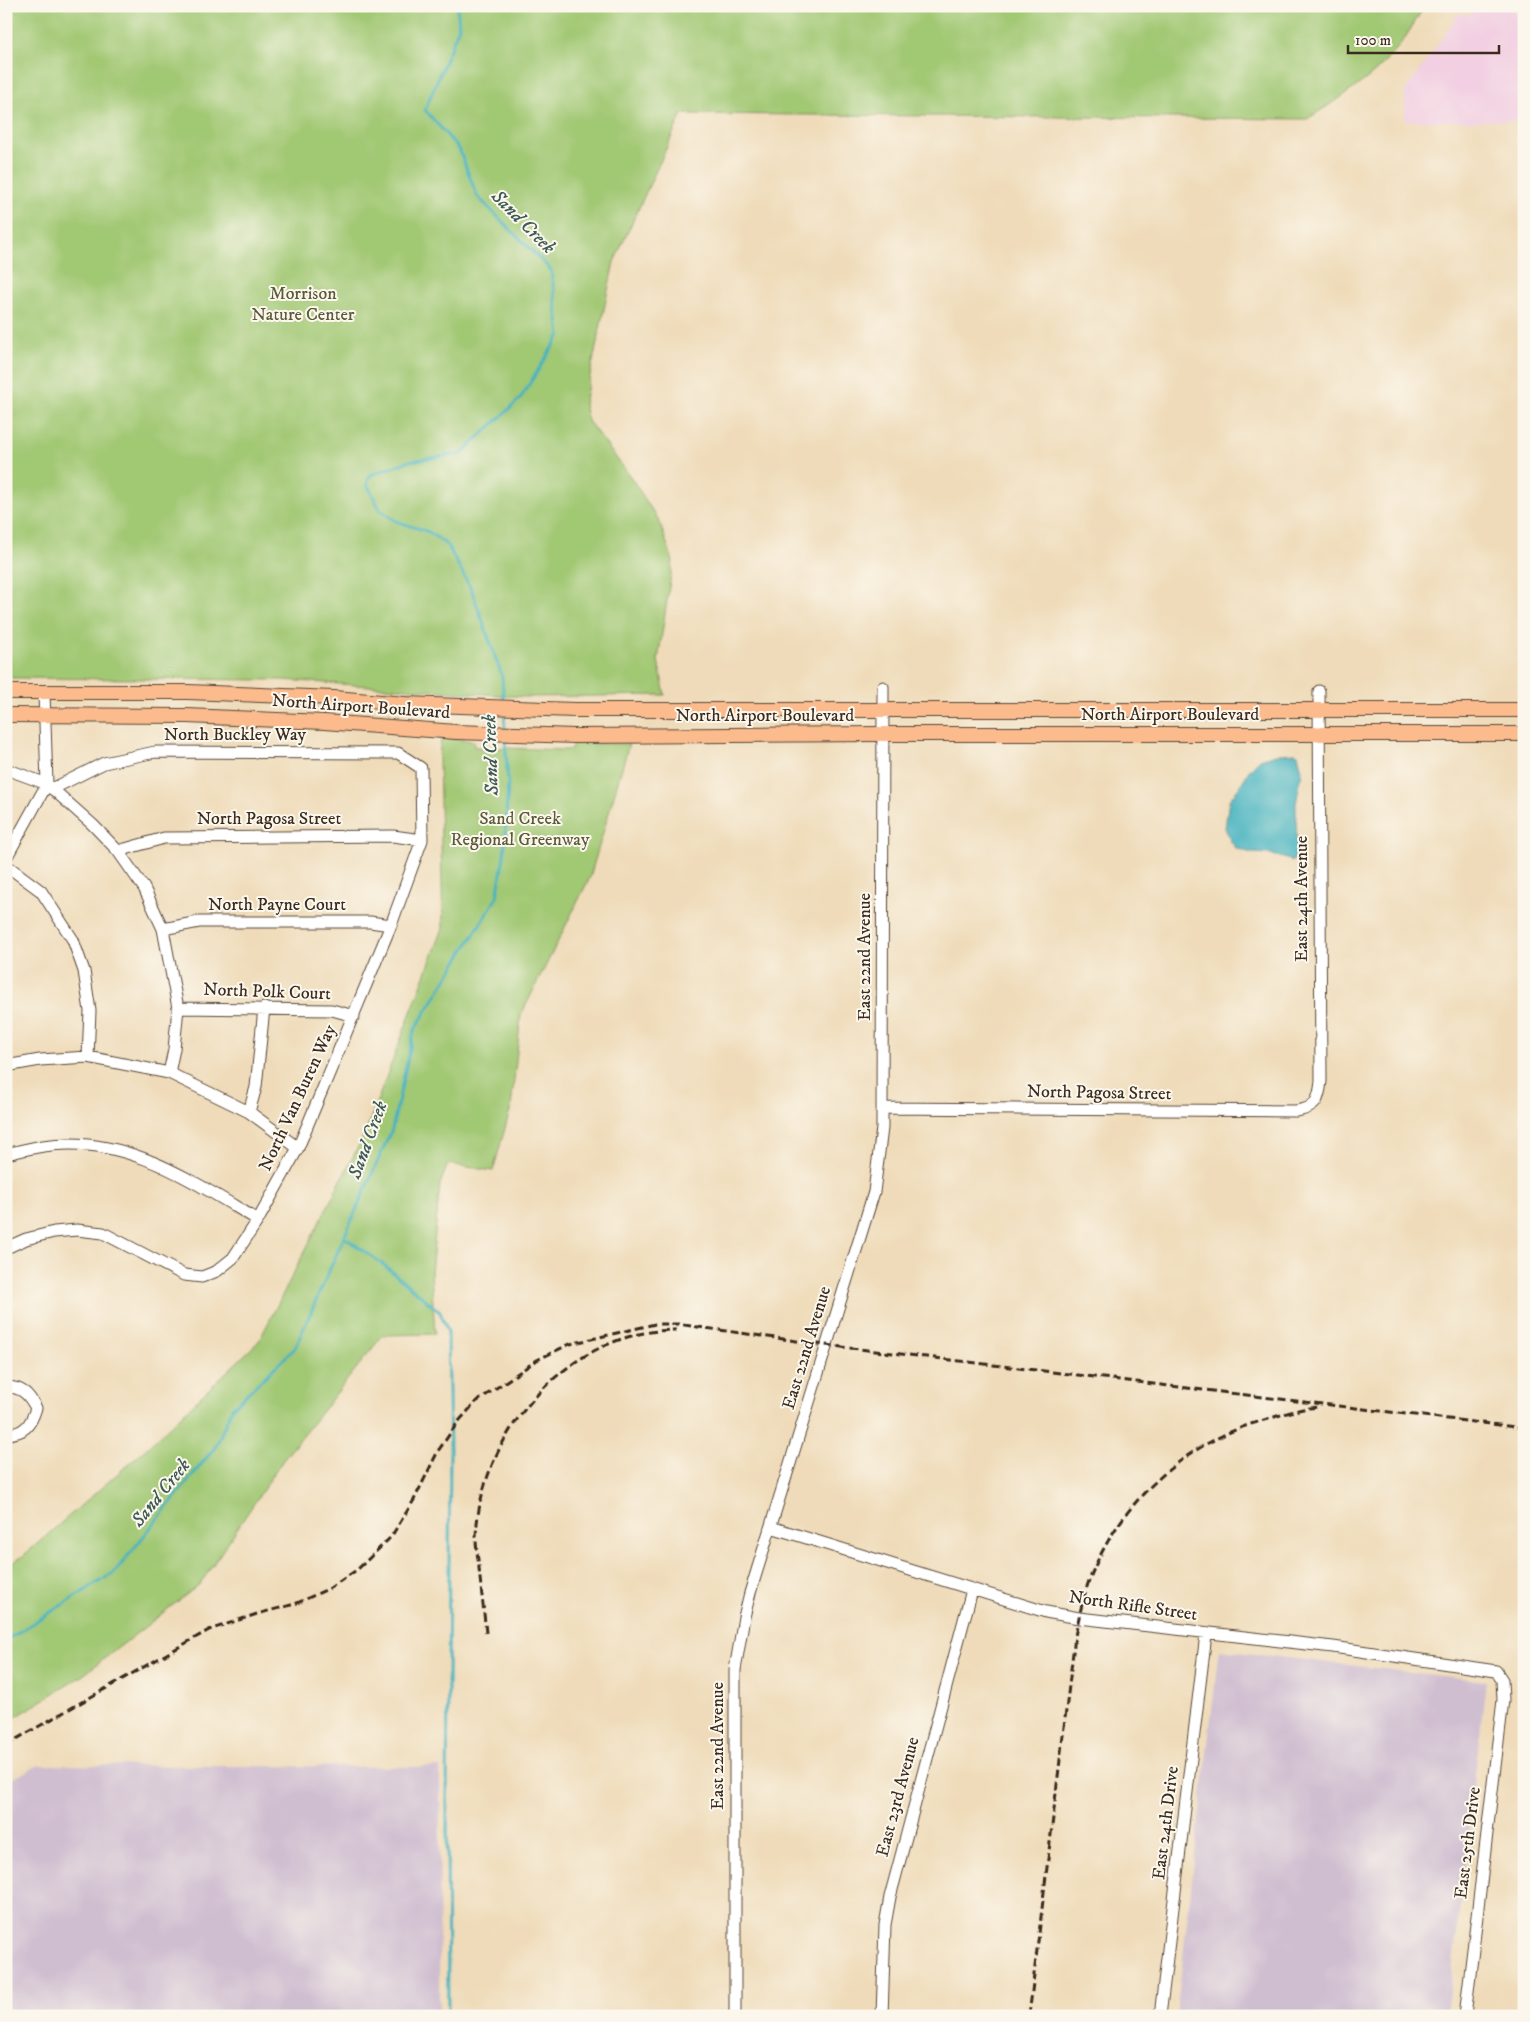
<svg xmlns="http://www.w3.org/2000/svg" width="1530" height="2022" font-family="'IM FELL DW Pica',serif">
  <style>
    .built { fill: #f2cfe2 }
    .industrial { fill: #cfbdd0 }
    .green { fill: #a1c873; stroke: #6e7948 }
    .water { fill: #44b2bf; stroke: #406e6e }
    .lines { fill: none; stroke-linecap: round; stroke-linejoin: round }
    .stream { stroke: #44b2bf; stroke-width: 3 }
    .minor-casing { stroke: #564535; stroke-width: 13 }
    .major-casing { stroke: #564535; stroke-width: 16 }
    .minor { stroke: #fff; stroke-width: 11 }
    .major { stroke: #fbbb8d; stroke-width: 14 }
    .rail { stroke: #3b2a1e; stroke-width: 3; stroke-dasharray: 8 4; stroke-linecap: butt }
    .labels { text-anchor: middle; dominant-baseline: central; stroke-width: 4; stroke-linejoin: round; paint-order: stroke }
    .park-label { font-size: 18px; fill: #5a5938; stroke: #fbf7ec }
    .street-label { font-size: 18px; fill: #3b2a1e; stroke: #fbf7ec }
    .water-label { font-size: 19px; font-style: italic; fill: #3e5a56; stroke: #fbf7ec }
  </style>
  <rect width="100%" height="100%" fill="#fbf7ec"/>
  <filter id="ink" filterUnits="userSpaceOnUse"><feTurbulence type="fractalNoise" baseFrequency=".02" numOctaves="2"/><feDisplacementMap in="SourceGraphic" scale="10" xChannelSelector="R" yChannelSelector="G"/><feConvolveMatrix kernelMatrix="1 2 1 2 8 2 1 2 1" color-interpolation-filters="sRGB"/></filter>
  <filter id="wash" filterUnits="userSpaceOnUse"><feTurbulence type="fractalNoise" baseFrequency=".0096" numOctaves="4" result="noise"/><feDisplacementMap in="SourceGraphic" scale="20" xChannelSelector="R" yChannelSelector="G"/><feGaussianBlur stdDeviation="1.12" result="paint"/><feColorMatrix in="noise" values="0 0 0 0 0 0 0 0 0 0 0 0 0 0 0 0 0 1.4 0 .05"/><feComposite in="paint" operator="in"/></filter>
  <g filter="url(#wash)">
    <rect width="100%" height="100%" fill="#efdbb9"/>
    <!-- built -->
    <path class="built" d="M1471 6H1524V121H1405V91L1455 20V14H1471Z"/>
    <!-- industrial -->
    <path class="industrial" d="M1219 1650 1486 1681 1447 2016H1176Z
      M39 1765 440 1767 439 2016H6V1782Z"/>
    <!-- green -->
    <path class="green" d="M6 6H1424C1415 22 1406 38 1394 52 1371 80 1337 100 1307 119L682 114 614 262 584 404 588 421 630 476 659 521 673 561 658 660 665 695 527 697 283 680 6 678Z
      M441 738 474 741V747L567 750 572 749V744H629L590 877 521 1015 511 1107 493 1171 448 1164 440 1184 431 1273 435 1334 383 1335 283 1460 200 1584 82 1676 6 1723V1567L23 1556 147 1448 259 1341 365 1133 443 928 439 759Z"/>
    <!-- water -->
    <path class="water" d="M1295 753 1298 754 1302 771 1296 804 1297 856 1293 861 1270 854 1251 853 1236 848 1231 842 1225 828 1229 800 1238 789 1250 769 1260 759 1276 754Z"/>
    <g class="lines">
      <!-- stream -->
      <path class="stream" d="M457 6 459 27 425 110 459 149 477 196 551 270 560 335 520 399 461 454 409 461 370 475 367 484 380 510 396 521 429 532 448 546 472 591 502 676 504 705
        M504 711 505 730
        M344 1237 384 1265 440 1312 448 1332 450 1452 447 1801 448 2016
        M6 1640 115 1572 216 1446 232 1408 295 1348 392 1129 414 1031 497 897 504 856 508 784 505 738"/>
    </g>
  </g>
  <g filter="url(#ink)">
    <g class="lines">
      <!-- minor casing -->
      <g class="minor-casing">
        <path id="minor" d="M6 769 47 784 93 825 118 851 144 888 163 929 178 1008 174 1049 169 1073
          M118 851 164 838 393 836 422 840
          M6 858 47 784 44 692
          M6 865 41 891 73 940 84 971 90 1011 88 1057
          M163 929 199 922H370L391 925
          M178 1008 332 1010 354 1016
          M6 1066 40 1060 88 1057 169 1073 249 1112 298 1148
          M882 1108 1296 1111C1316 1108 1319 1101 1321 1081L1319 691
          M249 1112 256 1087 264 1008
          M6 1154C19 1151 31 1148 43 1146 124 1133 192 1181 258 1220
          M6 1248 26 1239 54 1232 77 1230 103 1233 184 1275 202 1277 217 1271 233 1258 258 1220 298 1148 391 925 422 840 421 768 398 753 155 752 104 763 52 789
          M6 1387C23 1387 29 1395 36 1408 31 1425 24 1434 6 1434
          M771 1527 1046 1612 1079 1618 1333 1647 1496 1671 1502 1680 1503 1700 1465 2016
          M735 2016V1670L744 1617 750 1593 874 1192 882 1128 883 687
          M882 2016 885 1925 890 1897 972 1590
          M1160 2016 1206 1634"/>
      </g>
      <!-- major casing -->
      <g class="major-casing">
        <path id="major" d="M6 692H188L334 698 405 704 575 710H1524
          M6 715 187 716 324 722 456 732 575 736 882 734H1524"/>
      </g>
      <!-- minor -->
      <use href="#minor" class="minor"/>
      <!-- major -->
      <use href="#major" class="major"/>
      <!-- rail -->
      <path class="rail" d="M486 1633C484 1611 481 1590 479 1568 478 1558 476 1548 476 1538 479 1434 569 1330 676 1330
        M6 1745 209 1630 257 1614 295 1604 330 1588 358 1569 391 1537 414 1500 438 1451 458 1422 476 1402 537 1360 570 1344 655 1324H677L825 1345 1524 1428
        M1029 2016 1075 1636C1079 1617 1083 1597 1090 1578 1120 1502 1185 1442 1264 1420 1282 1415 1299 1408 1319 1407"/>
    </g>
  </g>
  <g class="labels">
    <!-- park labels -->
    <g class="park-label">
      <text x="303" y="294">Morrison<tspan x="303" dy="21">Nature Center</tspan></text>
      <text x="520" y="819">Sand Creek<tspan x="520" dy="21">Regional Greenway</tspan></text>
    </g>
    <!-- street labels -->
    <g class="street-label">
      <text transform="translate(361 707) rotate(4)">North Airport Boulevard</text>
      <text x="1170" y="715">North Airport Boulevard</text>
      <text x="765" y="716">North Airport Boulevard</text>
      <text x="235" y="735">North Buckley Way</text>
      <text x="269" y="819">North Pagosa Street</text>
      <text transform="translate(1302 899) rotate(-90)">East 24th Avenue</text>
      <text x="277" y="905">North Payne Court</text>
      <text transform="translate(865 957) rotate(-90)">East 22nd Avenue</text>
      <text transform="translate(267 992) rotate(2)">North Polk Court</text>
      <text transform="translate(1099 1093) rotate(1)">North Pagosa Street</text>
      <text transform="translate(298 1098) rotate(-65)">North Van Buren Way</text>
      <text transform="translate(807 1348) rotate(-73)">East 22nd Avenue</text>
      <text transform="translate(1133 1606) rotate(8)">North Rifle Street</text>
      <text transform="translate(718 1746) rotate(-90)">East 22nd Avenue</text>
      <text transform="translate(898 1797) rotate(-75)">East 23rd Avenue</text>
      <text transform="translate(1166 1823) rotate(-83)">East 24th Drive</text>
      <text transform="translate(1468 1843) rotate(-83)">East 25th Drive</text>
    </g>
    <!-- water labels -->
    <g class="water-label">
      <text transform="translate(523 222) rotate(45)">Sand Creek</text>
      <text transform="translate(491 755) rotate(-92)">Sand Creek</text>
      <text transform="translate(368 1140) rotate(-70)">Sand Creek</text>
      <text transform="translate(161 1493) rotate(-51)">Sand Creek</text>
    </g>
  </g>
  <!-- margin -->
  <rect width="1530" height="2022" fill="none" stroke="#fbf7ec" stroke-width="25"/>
  <!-- scale -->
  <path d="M1348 45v8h151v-8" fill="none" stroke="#3b2a1e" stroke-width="2.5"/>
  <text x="1355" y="45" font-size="15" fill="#3b2a1e" stroke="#fbf7ec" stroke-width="4" paint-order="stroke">100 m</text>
</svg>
